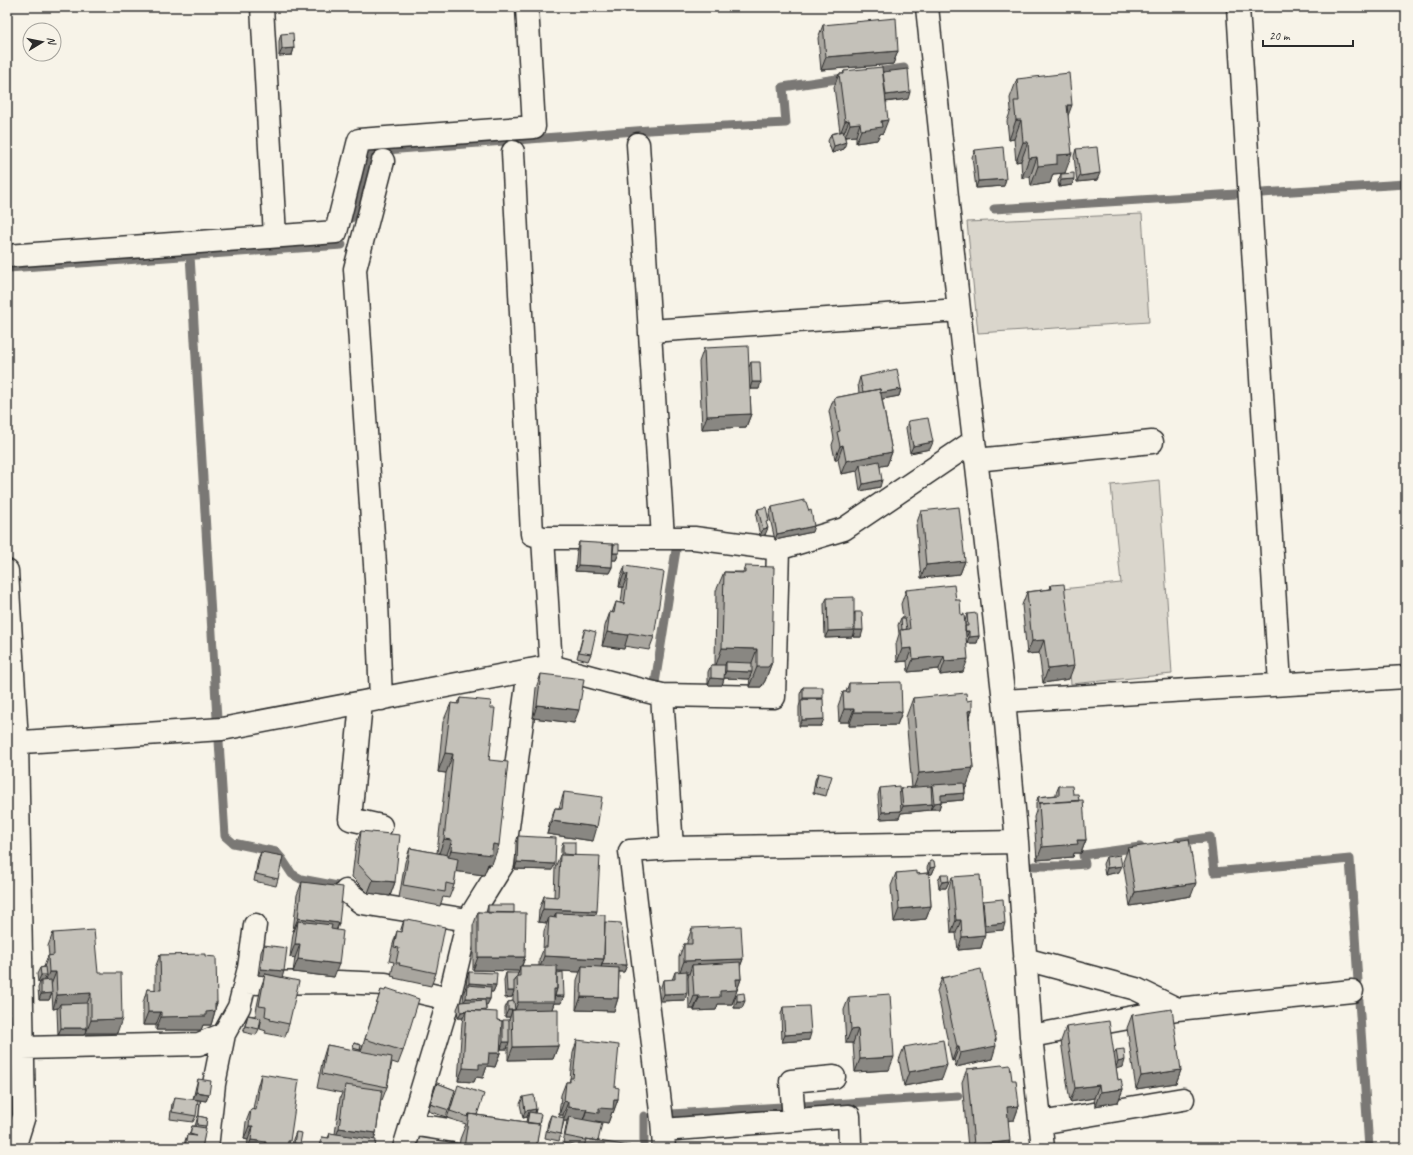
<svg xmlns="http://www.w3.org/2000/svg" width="1413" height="1155" font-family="Caveat,sans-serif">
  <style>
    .green { fill: #dad6cc; stroke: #82807c }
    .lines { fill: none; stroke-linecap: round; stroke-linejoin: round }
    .stream { stroke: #7a7874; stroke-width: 9 }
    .minor-casing { stroke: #2b2b2b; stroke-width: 25 }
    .minor { stroke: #f7f3e8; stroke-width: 22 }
    .wall { fill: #a9a69f; stroke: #2b2b2b }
    .shaded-wall { fill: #898782; stroke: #2b2b2b }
    .building { fill: #c4c1b9; stroke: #2b2b2b }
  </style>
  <rect width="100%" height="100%" fill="#f7f3e8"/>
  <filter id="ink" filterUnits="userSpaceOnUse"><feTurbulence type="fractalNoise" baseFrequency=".025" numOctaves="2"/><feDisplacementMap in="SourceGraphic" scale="8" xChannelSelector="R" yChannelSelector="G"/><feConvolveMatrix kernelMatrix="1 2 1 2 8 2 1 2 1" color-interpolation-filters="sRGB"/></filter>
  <g filter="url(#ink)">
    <!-- green -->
    <path class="green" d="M1142 214 1149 322 978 333 967 222Z
      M1159 480 1172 674 1071 684 1062 589 1121 583 1111 485Z
      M418 1132 457 1138 456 1148H415Z"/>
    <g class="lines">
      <!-- stream -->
      <path class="stream" d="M870 73 904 68
        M1262 193 1406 184
        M994 209 1236 194
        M351 218 373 151 649 130 786 123 783 87 850 77
        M190 255 217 719
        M8 268 342 245
        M655 683 676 550
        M219 741 225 836 233 843 276 852 282 859 292 874 301 879 343 887
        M1178 842 1210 837 1214 872 1350 859 1358 981
        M1034 866H1060L1085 864 1083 855 1140 847
        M1359 1001 1369 1148
        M801 1106 958 1096
        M672 1114 782 1107
        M644 1116V1148"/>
      <!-- minor casing -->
      <g class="minor-casing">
        <path id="minor" d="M262 7 275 236
          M927 7 959 310 1004 701 1017 842 1031 1036 1043 1148
          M1238 7 1280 684
          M638 144 663 538
          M513 152 532 534 543 538H694L778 549 844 529 974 441
          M7 256 336 232 359 140 534 127 527 7
          M650 331 959 310
          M976 460 1152 442
          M543 538 551 666
          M7 571 17 742 24 1116 14 1148
          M662 695 774 697 778 549
          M381 699 376 579 355 269 383 161
          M1004 701 1406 677
          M361 703 350 819 381 826
          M7 743 222 729 551 666 610 682 662 695 672 848 1017 842
          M346 891 362 903 468 920
          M1025 959 1136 989 1177 1009
          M245 983 338 982 385 984 449 999
          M1031 1036 1177 1009 1352 991
          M23 1048 199 1044 224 1034
          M794 1120 791 1081 834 1077
          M1040 1123 1183 1099
          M411 1124 493 1137
          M663 1130 849 1116 850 1144
          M207 1148 214 1084 224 1034 239 1007 249 968 255 925
          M404 1148 449 999 468 920 503 864 529 670
          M664 1148 662 1120 630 851 672 848"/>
      </g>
      <!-- minor -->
      <use href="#minor" class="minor"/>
    </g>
    <!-- wall -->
    <path class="wall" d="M823 25 898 51 893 64 821 70 818 38Z
      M281 34 294 48 292 55 279 56V41Z
      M844 71 883 73V72L908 99 886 102 883 133 880 134 877 140 856 143V136L845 137 844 149 832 153 828 141 831 134 840 132 834 87 839 74H843Z
      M1017 79 1068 116 1065 173 1053 174 1050 183 1031 186 1030 177 1022 178 1021 161 1016 162 1014 139 1009 140 1007 121 1011 110 1010 98Z
      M1076 149 1097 180 1077 182 1074 156Z
      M975 150 1004 186 976 188 972 157Z
      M1061 174 1072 185 1059 187 1058 181Z
      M704 348 749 367 751 362 759 389H750L751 414 746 427 702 429 699 362Z
      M860 377 901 389 899 396 882 399 892 452 887 465 880 466V487L860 491 857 471 841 474 838 459H835L832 445 834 439 829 411 834 398 859 393 858 384Z
      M908 421 930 449 910 453 906 428Z
      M772 507 812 532 775 540 769 514Z
      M758 509 767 526 765 535 760 536 756 516Z
      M921 511 965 561 960 574 921 578 916 525Z
      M579 542 613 547 614 544 619 553 616 560H612V567L609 573 575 571 577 549Z
      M625 566 654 637 649 650 624 646V649L602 646 605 626 610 612 612 613 616 602 621 603 623 587H619L620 579Z
      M745 566 772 662 765 681 761 687H749L750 677 749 679 724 678 722 685H708V672L711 665H715L716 591 724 572H743Z
      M1051 585 1069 679 1043 683 1039 653 1027 654 1022 605 1027 592 1050 589Z
      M906 590 956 600 965 626V621L967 614 979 636 977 643H967L963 672 940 675 939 669 908 672 907 661 897 662 896 644 899 634 898 625 901 618H903L901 604Z
      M827 598 854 615 855 612 861 637H853V635L852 637 825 638 824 604Z
      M585 629 591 654 588 661 577 658 583 635Z
      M541 674 574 723 533 718 536 688Z
      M849 683 902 712 897 725 849 726V722H839L838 706 843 692H846Z
      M803 687 822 699 821 726H799V707L800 703V694Z
      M460 698 490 708 489 760 492 864H488L484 875 456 871 454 885 449 898 443 897 440 906 399 898 405 862 410 848 437 853 446 773 438 772 443 722 451 703 457 704Z
      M913 698 967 701 972 710 969 720 973 768 966 788H965V793L963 800 941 802 939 809H931V807L930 810 901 813 899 818 880 819 878 795 880 788 900 793 901 788H912L906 717Z
      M818 773 828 789 826 796 813 793 815 780Z
      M1059 786 1073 794 1079 801 1086 840 1081 853H1074L1073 857 1037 860 1034 817 1036 811V803L1038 797 1056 795V793Z
      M564 792 593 841 547 834 550 821 555 808H559L560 805Z
      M361 831 395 882 390 896 368 893 352 877 356 844Z
      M518 836 552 870 515 869 516 843Z
      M563 842 574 855 596 915 605 922 627 965 624 972H619L618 998 614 1011 576 1010 577 980 580 972 557 971 561 1003H554L552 1009 558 1046 553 1059 508 1060V1047L507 1049H501V1045L500 1053 495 1067 487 1066 483 1078 476 1077 474 1082 458 1081 462 1023 463 1018H458L457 1009 460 1002H463L464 992 466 986 467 978 469 972 496 985 493 992H490V999L487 1005H486V1011L497 1020 502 1021 509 1020 510 1017H505V1008L508 1002 513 1001V995L512 997 505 998 504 980 506 973 518 974 519 971 473 970V926L478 912 486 913 488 905 514 913 525 957 522 966H539V960L543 950 544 931 547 923 538 922 539 910 544 896 554 897 555 868 560 855H561V849Z
      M1128 848 1191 896 1130 906 1123 862Z
      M261 852 278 879 276 886 254 881 258 859Z
      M1106 857 1119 872 1105 875 1103 864Z
      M930 861 935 867 932 874H929L931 906 926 919 894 922 891 886 896 873 917 874 928 873 927 868Z
      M941 874 949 881 946 888H939L938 881Z
      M952 877 983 901 1003 930 985 931 981 948 958 950 956 933H951L948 890Z
      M302 882 339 923 337 930 334 977 293 972 295 958 290 957 293 934 294 931H293L297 895Z
      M404 920 436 973 431 986 394 978 395 977 391 976 394 962 389 961 393 944 397 931 400 932Z
      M692 928 743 959 740 967 741 979 732 1004H718L716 1010 694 1011V1009H689L688 978 689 974H687L685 1000 661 1001V987L663 980H672L675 972H679V957L684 944H687V942Z
      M53 933 98 973 117 1033H86V1030L84 1035H58L57 1010 58 1008 53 1009 52 994 49 1000H39L38 988 40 982H38L37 974 40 968 44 967 48 956H49L48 946Z
      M264 945 282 978 289 1024 285 1037 265 1033 266 1031 260 1029 261 1021 259 1029 256 1035 243 1032 248 1015 255 1016 261 987 265 976 258 975 261 952Z
      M160 955 205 956 217 1003 215 1007V1011L211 1025H203L201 1030H156V1025H143V1003L147 989 155 990V968Z
      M942 978 996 1039 992 1059 956 1067 954 1060 952 1061 937 991Z
      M381 990 403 1051 398 1064 392 1062 387 1087 382 1100H381L376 1133 374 1139 375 1148H318L322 1137 328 1138 330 1133 335 1134 340 1098 342 1093 317 1088 323 1058 327 1045 352 1050 354 1043 361 1045 360 1051H361Z
      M737 994 742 1008H734V1001Z
      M849 997 889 1070 855 1072 853 1043H846L844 1010Z
      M783 1007 809 1040 782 1042 781 1014Z
      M1132 1015 1181 1070 1176 1083 1136 1089 1127 1028Z
      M1066 1027 1114 1054 1116 1050 1123 1067 1116 1068 1118 1080 1123 1089 1118 1102 1095 1106 1094 1098 1070 1102 1061 1041Z
      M577 1040 615 1087 618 1099 613 1113 612 1112 608 1123 596 1121 598 1141 630 1148H582L583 1147 563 1143 567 1121H564L561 1134 559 1141 545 1138 548 1122 551 1115 563 1118V1115H559L561 1095 566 1082H569L570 1079 573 1053Z
      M904 1047 942 1079 904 1086 899 1060Z
      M1003 1066 1012 1080 1019 1106 1014 1120H1008V1148H968L962 1082 967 1069Z
      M261 1074 290 1141 288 1148H247L248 1140 244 1139 246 1122 251 1109H253L257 1088Z
      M198 1079 209 1094 206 1101 193 1099 196 1086Z
      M437 1083 455 1090 446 1117 428 1111Z
      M456 1092 477 1115 526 1122 527 1117 523 1118 520 1104 523 1097 536 1109 535 1113 539 1124 537 1144 567 1148H459L460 1139 466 1124 447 1118Z
      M175 1097 196 1116 193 1122 170 1119 172 1103Z
      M198 1116 207 1118 202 1148H184L185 1141 187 1135H189L192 1126H195Z
      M296 1132 298 1148H292L293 1139Z"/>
    <!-- shaded-wall -->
    <path class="shaded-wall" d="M294 48 292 55 279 56 282 49Z
      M898 51 893 64 821 70 826 57Z
      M910 92 908 99 883 102 886 95Z
      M1067 105H1072L1065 124Z
      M849 120 844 133 840 134 845 121Z
      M888 120 883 133 880 134 877 140 856 143 861 130 881 121Z
      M1016 120H1021L1014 139 1009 140Z
      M860 123 856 136 845 137 850 124Z
      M846 142 844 149 832 153 834 146Z
      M1023 142H1028L1021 161 1016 162Z
      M1072 154 1065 173 1053 174 1050 183 1031 186 1038 166 1057 155Z
      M1037 157 1030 177 1022 178 1029 158Z
      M1100 173 1097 180 1077 182 1080 176Z
      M1006 179 1004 186 976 188 978 181Z
      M1074 179 1072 185 1059 187 1061 180Z
      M752 382H761L759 389H750Z
      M901 389 899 396 861 403 864 396Z
      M751 414 746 427 702 429 707 416Z
      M933 442 930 449 910 453 913 446Z
      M843 445 838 459H835L840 446Z
      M892 452 887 465 861 470 860 465 857 471 841 474 846 461Z
      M882 480 880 487 860 491 863 484Z
      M814 526 812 532 775 540 777 534Z
      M768 528 765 535 760 536 763 529Z
      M613 553H619L616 560H611Z
      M965 561 960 574 921 578 926 565Z
      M578 565 612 567 609 573 575 571Z
      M624 574H628L623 587H619Z
      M854 630 852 637 825 638 828 631Z
      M855 630H863L861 637H853Z
      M969 631 966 638 963 632Z
      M607 632 628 635 624 649 602 646Z
      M979 636 977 643H967L969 637Z
      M1044 640 1039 653 1027 654 1032 641Z
      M722 648 757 649 750 668 726 662 724 668H715Z
      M912 648 907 661 897 662 902 649Z
      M944 656 939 669 908 672 913 659Z
      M968 659 963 672 940 675 945 661Z
      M772 662 765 681 761 687H749L757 667Z
      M1074 666 1069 679 1043 683 1048 669Z
      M726 671 752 672 749 679 723 678Z
      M711 678 724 679 722 685H708Z
      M803 698H823L820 705 802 702Z
      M537 705 579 710 574 723 533 718Z
      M844 709H854L849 722H839Z
      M972 710 965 730 968 711Z
      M854 712H902L897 725 849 726Z
      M824 719 821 726H799L802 720Z
      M445 753 453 754 446 773 438 772Z
      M973 768 966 788 933 791 932 785 930 791 912 792 919 773Z
      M965 793 963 800 938 802 941 795Z
      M941 802 939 809H931L934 803Z
      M932 804 930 810 901 813 899 818 880 819 882 812 901 811 903 806Z
      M552 821 597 827 593 841 547 834Z
      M444 839 452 840 445 860 437 859Z
      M1077 840H1086L1081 853H1074L1073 857 1037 860 1042 847Z
      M493 844 499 845 492 864H488L484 875 444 870 451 850Z
      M517 862 555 864 552 870 515 869Z
      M1122 866 1119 872 1105 875 1107 868Z
      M935 867 932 874H928L930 868Z
      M373 880 395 882 390 896 368 893Z
      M949 881 946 888H939L942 882Z
      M1196 883 1191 896 1130 906 1135 892Z
      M931 906 926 919 894 922 899 909Z
      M543 909 597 911 592 925 556 918V913L552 923 549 917 547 923 538 922Z
      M298 918 339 923 334 936 298 921 294 931H293Z
      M956 920H961L956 933H951Z
      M1005 923 1003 930 981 932 983 925Z
      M985 935 981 948 958 950 962 937Z
      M295 944H300L295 958 290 957Z
      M544 956 604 959 599 973 582 966 580 972 539 970Z
      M478 957H525L520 970V966L519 971 473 970Z
      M298 959 339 964 334 977 293 972Z
      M743 959 738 972 692 965 689 974H679L684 961Z
      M602 964 627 965 624 972 600 971Z
      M261 969 284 971 282 978 265 974V976L258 975Z
      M49 972H56L51 985 44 986Z
      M41 975H46L43 982H38Z
      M736 979H741L732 1004H718L716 1010 694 1011 699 998 720 991Z
      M469 983 496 985 493 992 466 990Z
      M554 989H557L553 1002 555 996H564L561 1003H554L550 1015 515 1010 518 1002Z
      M507 991H514L512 997 505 998Z
      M52 993 49 1000H39L41 994Z
      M91 993 86 1006 60 1004 58 1008 53 1009 57 995Z
      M687 993 685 1000 661 1001 664 994Z
      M694 996H699L694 1009H689Z
      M581 997 618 998 614 1011 576 1010Z
      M466 998 490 999 487 1005 463 1004Z
      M737 1001H745L742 1008H734Z
      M215 1003H217L214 1012 215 1011 211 1025H203L201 1030H156L161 1017 206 1012Z
      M508 1010H512L510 1017H505Z
      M466 1011 463 1018H458L461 1012Z
      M148 1012H161L156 1025H143Z
      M122 1019 117 1033H86L91 1020Z
      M61 1028H87L84 1035H58Z
      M858 1029 853 1043H846L851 1030Z
      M811 1033 809 1040 782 1042 785 1035Z
      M996 1039 994 1046H996L992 1059 956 1067 960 1053Z
      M503 1042H509L507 1049H501Z
      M558 1046 553 1059 508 1060 513 1047Z
      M957 1047H959L954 1060 952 1061Z
      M489 1053H500L495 1067 487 1066 483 1078 476 1077 474 1082 458 1081 463 1068 479 1064Z
      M894 1057 889 1070 855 1072 860 1059Z
      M1125 1060 1123 1067 1115 1069 1118 1062Z
      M947 1065 942 1079 904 1086 909 1072Z
      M1181 1070 1176 1083 1136 1089 1141 1076Z
      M1099 1085 1094 1098 1070 1102 1075 1088Z
      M1123 1089 1118 1102 1095 1106 1100 1092Z
      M196 1092 209 1094 206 1101 193 1099Z
      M614 1099H618L613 1113 612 1112 608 1123 596 1121 594 1126 582 1124 586 1111 599 1108Z
      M564 1101 568 1102 563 1115H559Z
      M1019 1106 1014 1120 1002 1121 1007 1107Z
      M568 1107 587 1109 582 1123 569 1117 567 1121H563Z
      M536 1109 534 1116 529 1112 527 1117 523 1118 525 1111Z
      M249 1126H253L248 1140 244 1139Z
      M339 1128 376 1133 372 1147 334 1142Z
      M251 1140 266 1142 264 1148H248Z
      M1010 1141 1008 1148H973L974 1145Z
      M294 1143 300 1144 298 1148H292Z"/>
    <!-- building -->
    <path class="building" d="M896 18 898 51 826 57 823 25Z
      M293 33 294 48 282 49 281 34Z
      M882 67 888 120 881 121 882 127 861 130 860 123 850 124 849 120 845 121 839 74H844V71Z
      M908 69 910 92 886 95 883 72Z
      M1069 73 1072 105H1067L1072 154 1057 155V164L1038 166 1037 157 1029 158 1028 142H1023L1021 120H1016L1014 101H1019L1017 79Z
      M843 131 846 142 834 146 831 134Z
      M1003 147 1006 179 978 181 975 150Z
      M1097 147 1100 173 1080 176 1076 149Z
      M1074 173V179L1061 180V174Z
      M748 346 751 414 707 416 704 348Z
      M751 362H760L761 382H752Z
      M897 369 901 389 880 393V389L863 392 860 377Z
      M880 389 892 452 846 461 843 445 840 446 837 432 840 431 834 398Z
      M928 418 933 442 913 446 908 421Z
      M879 461 882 480 863 484 860 465Z
      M804 500V502H806L809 511 811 510 814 526 777 534 772 507Z
      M766 507 769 521 766 522 768 528 763 529 758 509Z
      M959 507 965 561 926 565 921 511Z
      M579 542 613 544 612 567 578 565Z
      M614 544H619V553H613Z
      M625 566 664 572 654 637 629 633 628 635 607 632 610 612 614 613 616 602 624 604 628 574H624Z
      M745 566 774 567 772 662 768 667H757V649L722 648 724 572 745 573Z
      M1064 584 1074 666 1048 669 1044 640 1032 641 1027 592 1052 589 1051 585Z
      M954 585 956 600H960L961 615 964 614 968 659 945 661 944 656 913 659 912 648 902 649 900 630 910 629 906 590Z
      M854 597V630L828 631 827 598Z
      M855 612H862L863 630H855Z
      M977 613 979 636 969 637V631H965V626H968L967 614Z
      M901 618H905L907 629 902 630Z
      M585 629 596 632 591 654 579 652Z
      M726 662 752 663V672L726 671Z
      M711 665H725L724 679 711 678Z
      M541 674 584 679 579 710 537 705Z
      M901 682 902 712H854V709H844L843 692H849V683Z
      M803 687H823V698H803Z
      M966 693 967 701 972 700V710L968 711 973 768 919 773 913 698Z
      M460 698 491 701 490 708H495L489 760 508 762 499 845 493 844 491 855 451 850 452 840 444 839 453 754 445 753 451 703 459 704Z
      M823 699 824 719 802 720 801 700Z
      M818 773 832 776 828 789 815 787Z
      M964 783 965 793 941 795V802L934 803 932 785Z
      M899 786 901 811 882 812 880 788Z
      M931 786 932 804 903 806 901 788Z
      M1059 786H1072L1073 794H1078L1079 801 1039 803V804L1038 797 1059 795Z
      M564 792 602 797 597 827 552 821 555 808 562 809Z
      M1083 800 1086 840H1077L1078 844 1042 847 1039 803Z
      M361 831 400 835 395 882 373 880 357 863Z
      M518 836 556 838 555 864 517 862Z
      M1189 839 1196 883 1135 892 1128 848Z
      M563 842H575V855L563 854Z
      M410 848 448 855V857L458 859 454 885 446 883 445 892 403 885Z
      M261 852 283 856 278 879 256 874Z
      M560 855 600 856 597 911 543 909 544 896 558 897Z
      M1120 855 1122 866 1107 868 1106 857Z
      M930 861H934L935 867 930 868Z
      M917 871V874L929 873 931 906 899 909 896 873Z
      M941 874H948L949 881 942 882Z
      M980 875 985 935 962 937 961 920H956L952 877Z
      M302 882 343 887 339 923 298 918Z
      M1003 899 1005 923 985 925 983 901Z
      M488 905H514V913H488Z
      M478 912 526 913 525 957H478Z
      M556 913 605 915 604 959 544 956V947H547L549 917 556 918Z
      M408 919 445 927 436 973 399 965 400 963H396L399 948 394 947 397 931 402 932 404 920H408Z
      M298 921 332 925 331 929 343 931 339 964 298 959 300 944H295Z
      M605 922 621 923 627 965 602 964 604 959Z
      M741 926 743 959 684 961V944H692V928Z
      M94 930 98 973H121L122 1019 91 1020V993L57 995 56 972H49L48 956 54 955 53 933Z
      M264 945 287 948 284 971 261 969Z
      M205 954V956L216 957 217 1003H215V1011L206 1012V1016L161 1017V1012H148L147 989 161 990 160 955Z
      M740 962 741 979H736L737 990 720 991V997L699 998V996H694L692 965Z
      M520 966H557V989H554V1002H518L517 976H520Z
      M582 966 619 968 618 998 581 997Z
      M7 967H9L8 989H7Z
      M45 967 46 975H41L40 968Z
      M981 969 996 1039 995 1040 996 1046 960 1053 959 1047H957L942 978Z
      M687 971V993L664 994 663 980 675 979V972Z
      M469 972 497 973 496 985 469 983Z
      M563 972 564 996H555L557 989V973Z
      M506 973H518L517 976 515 981H514V991H507Z
      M265 974 299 981 289 1024 270 1020 271 1018 265 1016 266 1007 259 1006Z
      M51 980 52 993 41 994V981Z
      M467 985 491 987 490 999 466 998Z
      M386 988 419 999 403 1051 365 1039 381 990 385 991Z
      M744 993 745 1001H737V994Z
      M890 994 894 1057 860 1059 858 1029 851 1030 849 997Z
      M485 1000 486 1010 479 1011 466 1010V1011L461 1012 460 1002Z
      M514 1001 515 1010H508V1002Z
      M87 1003V1028H61L60 1004Z
      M809 1006 811 1033 785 1035 783 1007Z
      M558 1009V1046L513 1047 512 1010Z
      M1172 1009 1181 1070 1141 1076 1132 1015Z
      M466 1010 497 1012V1020L502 1021 500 1053H489L488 1064H479V1069L463 1068Z
      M248 1015 261 1018 259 1029 245 1026Z
      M503 1020H509V1042H503Z
      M1109 1021 1118 1080 1121 1079 1123 1089 1100 1092 1099 1085 1075 1088 1066 1027Z
      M577 1040 619 1045 615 1087 619 1088 618 1099H614L613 1109 599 1108V1113L586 1111 587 1109 568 1107V1102L564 1101 566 1082H570V1078H573Z
      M943 1040 947 1065 909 1072 904 1047Z
      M354 1043 361 1045 360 1050 353 1048Z
      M327 1045 392 1057 387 1087 322 1074Z
      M1124 1049 1125 1060 1118 1062 1116 1050Z
      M1002 1065 1003 1066 1010 1065 1012 1080H1016L1019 1106 1007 1107 1010 1141 974 1145 967 1069Z
      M261 1074 299 1080 290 1141H288L287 1148H266V1142L251 1140 253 1126H249L251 1109 256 1110Z
      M198 1079 211 1081 209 1094 196 1092Z
      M437 1083 455 1090 449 1110 430 1104Z
      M345 1085 382 1090 376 1133 339 1128Z
      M458 1085 484 1094 477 1115 469 1114 468 1117 450 1111Z
      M534 1095 536 1109 525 1111 523 1097Z
      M175 1097 198 1100 196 1116 172 1112Z
      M529 1112 541 1114 539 1124 527 1123Z
      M469 1114 540 1124 536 1148H464Z
      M551 1115 564 1118 561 1134 547 1131Z
      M198 1116 207 1118 206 1126 197 1125Z
      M569 1117 602 1123 598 1141 586 1139 585 1140 565 1136Z
      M192 1126 206 1128 202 1148H185L187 1135 197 1136 190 1134Z
      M296 1132 302 1133 300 1144 294 1143Z
      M330 1133 376 1140 375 1148H320L322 1137 329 1138Z
      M586 1139 630 1146V1148H584Z
      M58 1143 92 1148H57Z
      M537 1144 567 1148H536Z"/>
  </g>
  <!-- margin -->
  <rect width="1413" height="1155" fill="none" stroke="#f7f3e8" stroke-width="24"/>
  <rect x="12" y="12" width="1389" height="1131" fill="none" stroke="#2b2b2b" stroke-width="1.5" filter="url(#ink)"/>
  <!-- north arrow -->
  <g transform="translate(42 42) rotate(80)"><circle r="19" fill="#f7f3e8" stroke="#a5a39c"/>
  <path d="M0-3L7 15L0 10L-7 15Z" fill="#2b2b2b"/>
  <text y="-6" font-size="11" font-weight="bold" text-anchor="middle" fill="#2b2b2b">N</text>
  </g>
  <!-- scale -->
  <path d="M1263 40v6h90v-6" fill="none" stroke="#2b2b2b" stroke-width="2"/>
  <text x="1269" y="40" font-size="12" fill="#2b2b2b" stroke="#f7f3e8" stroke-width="3" paint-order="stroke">20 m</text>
</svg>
